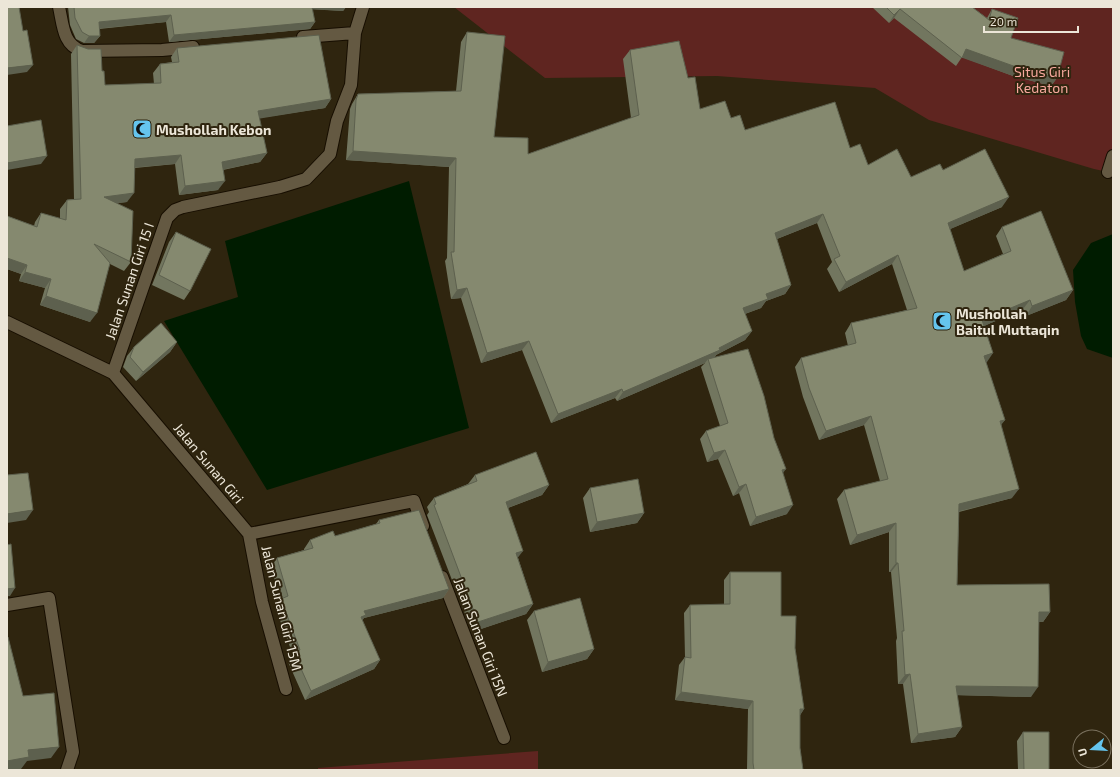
<svg xmlns="http://www.w3.org/2000/svg" width="1120" height="777" font-family="'Exo 2',sans-serif">
  <style>
    .green { fill: #5f2520 }
    .water { fill: #001c00 }
    .lines { fill: none; stroke-linecap: round; stroke-linejoin: round }
    .street-casing { stroke: #170e00; stroke-width: 14 }
    .street { stroke: #645942; stroke-width: 12 }
    .wall { fill: #72765f }
    .shaded-wall { fill: #5d604e }
    .building { fill: #85896f; stroke: #5d604e }
    .labels { text-anchor: middle; dominant-baseline: central; stroke-width: 4; stroke-linejoin: round; paint-order: stroke }
    .park-label { font-size: 14px; fill: #f7a89d; stroke: #2f250f }
    .poi-label { font-size: 14px; font-weight: bold; fill: #ece6d8; stroke: #2f250f; text-anchor: start }
    .street-label { font-size: 14px; fill: #ece6d8; stroke: #2f250f }
  </style>
  <rect width="100%" height="100%" fill="#2f250f"/>
  <!-- green -->
  <path class="green" d="M454 7H1113V156L1108 172 1094 169 929 120 875 88 717 76 545 78Z
    M538 751V770H318V768Z"/>
  <!-- water -->
  <path class="water" d="M409 181 469 428 267 490 164 321 238 297 225 241Z
    M1113 234V358L1087 349 1081 336 1075 302 1073 270 1091 243Z"/>
  <g class="lines">
    <!-- street casing -->
    <g class="street-casing">
      <path id="street" d="M59 7C63 25 63 45 82 51L162 50 193 47
        M303 37 355 33
        M1108 172 1113 156
        M7 322 113 373 249 534 414 501 423 526
        M113 373 167 218 175 210 183 207 280 187 306 179 330 154 337 121 351 85 355 33 363 7
        M249 534 262 602 286 689
        M442 577 504 738
        M7 605 49 598 73 752 67 770"/>
    </g>
    <!-- street -->
    <use href="#street" class="street"/>
  </g>
  <!-- wall -->
  <path class="wall" d="M68 7H346L343 11 312 9 315 22 310 29 169 42 166 22 99 29 100 36 94 43H84L76 39 70 25Z
    M872 7H972L987 18 992 9 1011 38 1057 78 1051 86 1013 76 962 57 956 66 894 18 889 23Z
    M467 32 494 137 528 154 631 118 623 59 630 50 688 78 700 109 731 118 745 130 850 148 868 165 911 177 943 170 1002 207 950 229 964 271 1003 254 996 236 1002 227 1073 290 1066 300 1026 316 1023 309 984 326 987 362H986L1005 420 1001 424 1012 498 959 512 957 585 1050 612 1043 622H1039L1031 697 957 695 962 727 955 737 911 743 903 684H898L896 641 897 638 891 572H889V532L850 545 837 499 844 490 880 481 864 425 819 440 803 397 795 367 801 358 848 346 845 333 851 323 907 310 892 264 839 292 827 269 832 262 817 223 777 239 791 285 785 294 766 301 761 308 745 314 752 331 745 340 716 355 715 357 783 473 787 514 750 526 739 493 733 496 718 459 707 462 700 439 706 431 720 426 701 367 705 363 617 401 615 398 551 423 522 350 481 363 461 298 451 299 445 261 447 258 449 167 346 160 350 109 352 104 358 94 456 91 461 42Z
    M77 45 102 71 105 85 154 84 153 73 160 64 172 62 171 57 177 48 331 99 325 108 259 118 267 153 260 162 223 170 218 190 179 195 175 164 135 168 127 202 117 203 131 262 124 271 110 264 90 322 40 305 45 288 19 281 21 274 7 269V216L34 226 35 222 41 213 60 219V209L67 200 74 199 71 54Z
    M176 232 190 291 184 300 152 285 169 242Z
    M177 342 170 352 136 381 123 367 127 356 134 347Z
    M475 475 549 485 542 495 508 508 518 558 533 604 526 614 472 632 427 515 429 512 427 507 434 498 468 484Z
    M590 488 644 513 637 523 590 532 583 498Z
    M379 520 449 589 443 598 364 618 362 620 380 660 374 669 305 700 288 662 293 655 275 607 280 599 271 567 277 558 304 550V549L310 540 335 536 376 524Z
    M730 572 781 616 795 648 804 709 800 715V748L803 770H747L748 709 675 700 679 665 685 657 684 613 690 605H724V580Z
    M534 611 594 649 587 659 542 672 527 620Z
    M1023 732 1049 770H1018L1017 741Z"/>
  <!-- shaded-wall -->
  <path class="shaded-wall" d="M307 7H346L343 11 306 9Z
    M900 9 894 18 889 23 894 15Z
    M171 15 166 22 94 29 99 22Z
    M315 22 310 29 169 42 174 35Z
    M89 36H100L94 43H84Z
    M966 49 1057 78 1051 86 1013 76 960 57Z
    M33 65 27 72 7 75V68Z
    M331 99 325 108 251 120 258 111Z
    M353 151 456 158 449 167 346 160Z
    M267 153 260 162 216 171 222 162Z
    M181 155 175 164 129 168 135 159Z
    M47 156 41 164 7 170V163Z
    M225 181 218 190 179 195 185 186Z
    M134 193 127 202 98 206 104 197Z
    M1009 197 1002 207 941 233 948 223Z
    M823 214 817 223 769 242 775 233Z
    M898 255 892 264 839 292 846 282Z
    M7 258 27 265 21 274 7 269Z
    M25 272 51 279 45 288 19 281Z
    M791 285 785 294 766 301 761 308 736 317 743 308 766 294Z
    M467 288 461 298 451 299 457 290Z
    M1073 290 1066 300 1026 316 1032 306Z
    M46 296 97 313 90 322 40 305Z
    M1030 300 1023 309 975 330 982 320Z
    M752 331 745 340 716 355 713 359H708L705 363 617 401 623 392 719 348Z
    M529 341 522 350 481 363 487 353Z
    M177 342 170 352 136 381 143 372Z
    M993 353 987 362 977 365 984 356Z
    M622 389 615 398 551 423 558 414Z
    M871 416 864 425 819 440 826 431Z
    M1005 420 998 429 1000 421Z
    M725 450 718 459 707 462 714 453Z
    M786 469 780 477 782 470Z
    M746 484 739 493 733 496 739 487Z
    M549 485 542 495 499 511 506 502Z
    M1019 489 1012 498 952 513 959 504Z
    M793 505 787 514 750 526 756 517Z
    M33 510 26 520 7 523V514Z
    M644 513 637 523 590 532 597 522Z
    M896 523 889 532 850 545 857 535Z
    M523 551 516 560V553Z
    M896 563H898L891 572H889Z
    M15 588 10 596H7V589Z
    M449 589 443 598 364 618 360 624 355 626 364 611Z
    M533 604 526 614 472 632 478 622Z
    M1039 612H1050L1043 622H1033Z
    M594 649 587 659 542 672 548 662Z
    M380 660 374 669 305 700 311 691Z
    M910 674 903 684H898L905 675Z
    M956 686 1038 687 1031 697 950 695Z
    M681 692 753 701 748 709 675 700Z
    M800 709H804L799 717Z
    M962 727 955 737 911 743 918 734Z
    M59 747 51 758 27 761 21 769 14 770H7V761L28 750Z"/>
  <!-- building -->
  <path class="building" d="M7 7H19L23 31 27 30 33 65 7 68Z
    M74 7H312L315 22 174 35 171 15 99 22 100 36H89L82 32 75 18Z
    M886 7H972L989 20 992 9 1018 18 1011 38 1064 52 1057 78 1019 68 966 49 962 58 900 9 894 15Z
    M467 32 505 36 494 137 528 138V154L639 115 630 50 679 41 688 78 695 77 700 109 725 101 731 118 740 115 745 130 835 102 850 148 860 144 868 165 897 149 911 177 940 164 943 170 985 149 1009 197 948 223 964 271 1011 251 1002 227 1041 211 1073 290 1032 306 1030 300 982 320 993 353 984 356 1005 420 1000 421 1019 489 959 504 957 585 1049 584 1050 612H1039L1038 687 956 686 962 727 918 734 910 674 905 675 902 631H904L898 563H896V523L857 535 844 490 888 479 871 416 826 431 809 388 801 358 856 343 851 323 917 308 898 255 846 282 834 259 840 256 823 214 775 233 791 285 766 294 768 299 743 308 752 331 719 348 720 350 623 392 622 389 558 414 529 341 487 353 467 288 457 290 451 252H454L456 158 353 151 356 100 358 94 461 91Z
    M319 35 331 99 258 111 267 153 222 162 225 181 185 186 181 155 135 159 134 193 104 197 133 211 131 262 94 244 110 263 97 313 46 296 51 279 25 272 27 265 7 258V216L37 227 41 213 66 220 67 200 81 199 77 45 88 49H101L102 71H104L105 85 161 83 160 64 179 62 177 48Z
    M41 120 47 156 7 163V126Z
    M176 232 211 249 190 291 159 275Z
    M161 323 177 342 143 372 130 357 134 347Z
    M748 349 764 396 774 438 786 469 782 470 793 505 756 517 746 484 739 487 725 450 714 453 706 431 728 423 708 359Z
    M536 452 549 485 506 502 523 551 516 553 533 604 478 622 434 505 436 504 434 498 477 481 475 475Z
    M28 473 33 510 7 514V475Z
    M638 479 644 513 597 522 590 488Z
    M419 510 449 589 364 611 366 615 361 617 380 660 311 691 294 653 300 650 281 599 288 596 277 558 313 548 310 540 333 531 335 536 380 523 379 520Z
    M11 544 15 588 7 589V545Z
    M730 572H781V616H796L795 648 804 709H800V748L803 770H754L753 763V701L681 692 685 657 691 658 690 605 730 604Z
    M580 598 594 649 548 662 534 611Z
    M8 637 23 696 54 693 59 747 28 750 29 757 7 761V638Z
    M1023 732H1049V770H1024Z"/>
  <!-- icons -->
  <defs>
    <g id="mosque-square" transform="scale(1)"><rect x="-9" y="-9" width="18" height="18" rx="4" fill="#65c5ee" stroke="#2f250f"/><path d="M3.5-4.9A6 6 0 1 0 3.5 4.9A5 5 0 1 1 3.5-4.9Z" fill="#111"/></g>
  </defs>
  <g fill-rule="evenodd">
    <use href="#mosque-square" x="142" y="129"/>
    <use href="#mosque-square" x="942" y="321"/>
  </g>
  <g class="labels">
    <!-- park labels -->
    <g class="park-label">
      <text x="1042" y="71">Situs Giri<tspan x="1042" dy="16">Kedaton</tspan></text>
    </g>
    <!-- poi labels -->
    <g class="poi-label">
      <text x="156" y="129">Mushollah Kebon</text>
      <text x="956" y="313">Mushollah<tspan x="956" dy="16">Baitul Muttaqin</tspan></text>
    </g>
    <!-- street labels -->
    <g class="street-label">
      <text transform="translate(129 281) rotate(-71)">Jalan Sunan Giri 15 I</text>
      <text transform="translate(209 463) rotate(50)">Jalan Sunan Giri</text>
      <text transform="translate(282 608) rotate(76)">Jalan Sunan Giri 15M</text>
      <text transform="translate(481 637) rotate(69)">Jalan Sunan Giri 15N</text>
    </g>
  </g>
  <!-- border -->
  <rect width="1120" height="777" fill="none" stroke="#ece6d8" stroke-width="16"/>
  <!-- north arrow -->
  <g transform="translate(1092 749) rotate(252)"><circle r="19" fill="#2f250f" stroke="#7b725f"/>
  <path d="M0-3L7 15L0 10L-7 15Z" fill="#65c5ee"/>
  <text y="-6" font-size="11" font-weight="bold" text-anchor="middle" fill="#ece6d8">U</text>
  </g>
  <!-- scale -->
  <path d="M984 26v6h94v-6" fill="none" stroke="#ece6d8" stroke-width="2"/>
  <text x="990" y="26" font-size="12" fill="#ece6d8" stroke="#2f250f" stroke-width="3" paint-order="stroke">20 m</text>
</svg>
